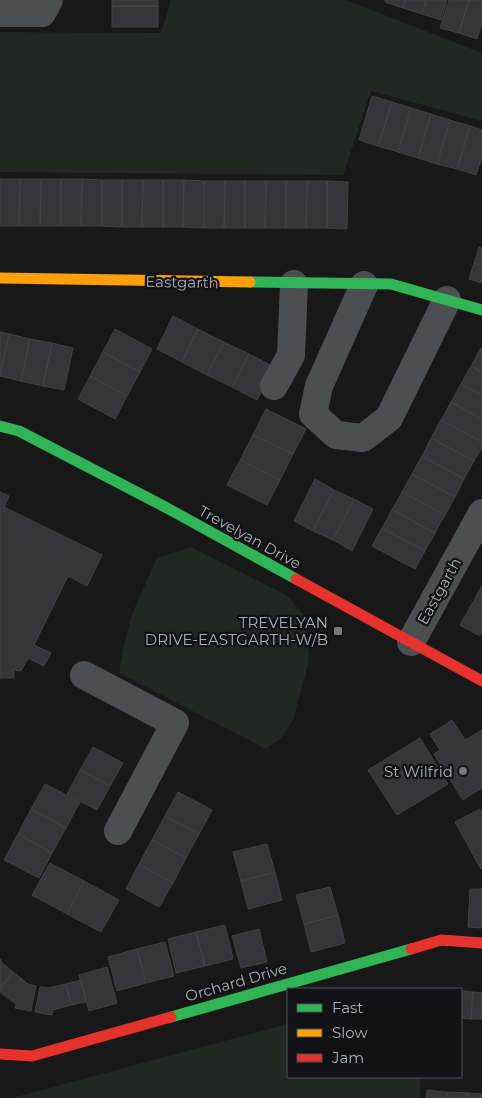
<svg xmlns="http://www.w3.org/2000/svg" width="482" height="1098" font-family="Montserrat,sans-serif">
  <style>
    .green { fill: #212722 }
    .building { fill: #363638; stroke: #414244 }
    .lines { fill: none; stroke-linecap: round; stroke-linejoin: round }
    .street { stroke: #4d4e51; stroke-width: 28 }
    .fast { stroke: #30b455; stroke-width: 11 }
    .slow { stroke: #ff9f0a; stroke-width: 11 }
    .jam { stroke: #e5322d; stroke-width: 11 }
    .poi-dot { fill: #777a81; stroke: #121214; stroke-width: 2 }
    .labels { text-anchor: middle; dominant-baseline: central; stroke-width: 4.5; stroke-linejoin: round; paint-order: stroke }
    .street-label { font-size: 15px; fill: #aaafb9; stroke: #121214 }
    .poi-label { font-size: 15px; fill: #aaafb9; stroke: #121214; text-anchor: end }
  </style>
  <rect width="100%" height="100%" fill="#181818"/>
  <!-- green -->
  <path class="green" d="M171 0H346L482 53V121L371 91 343 175 0 172V32L161 33Z
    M191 547 288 596 306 618 309 661 293 720 280 739 266 749 119 673 124 646 132 614 157 558Z
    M288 1024V1077H421L420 1098H12Z"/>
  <!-- building -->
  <path class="building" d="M112 0H158V6H112Z
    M385 0H406L403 8 385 2Z
    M406 0H426L422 14 403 8Z
    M426 0H447L441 20 422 14Z
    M449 0H469L459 33 440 28Z
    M469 0H482V23L477 39 459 33Z
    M112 6H158V27H112Z
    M372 96 392 102 378 146 359 140Z
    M392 102 411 108 398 152 378 146Z
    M411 108 431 114 418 158 398 152Z
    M431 114 450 120 437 164 418 158Z
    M450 120 470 126 457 169 437 164Z
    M470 126 482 130V157L476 175 457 169Z
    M0 179H20L19 226H0Z
    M20 179H41L40 226H19Z
    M41 179H61V226H40Z
    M61 179H82L81 226H61Z
    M82 179 102 180V226H81Z
    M102 180H122V227L102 226Z
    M122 180H143L142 227H122Z
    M143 180H163V227H142Z
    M163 180H184L183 227H163Z
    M184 180 204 181V228L183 227Z
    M204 181H225L224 228H204Z
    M225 181H245V228H224Z
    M245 181H266L265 228H245Z
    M266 181H286V228H265Z
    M286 181H307L306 228H286Z
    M307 181H327V228H306Z
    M327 181 348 182 347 229 327 228Z
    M479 247 482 248V266L474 263Z
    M474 263 482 266V283L469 279Z
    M173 316 198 329 182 362 157 349Z
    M115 329 152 349 140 372 103 352Z
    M198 329 224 342 207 375 182 362Z
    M0 332 9 334 0 376Z
    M9 334 30 339 21 381 0 376Z
    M30 339 52 343 43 386 21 381Z
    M224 342 249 354 232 387 207 375Z
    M52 343 73 348 64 390 43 386Z
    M481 348 482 349V372L471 366Z
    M103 352 140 372 127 396 90 376Z
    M249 354 274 367 257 400 232 387Z
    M471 366 482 372V395L461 384Z
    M90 376 127 396 115 419 78 399Z
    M461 384 482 395V419L451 402Z
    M451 402 482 419V442L441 420Z
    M266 409 306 429 293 454 253 435Z
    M441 420 482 442V448L474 461 431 438Z
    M253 435 293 454 280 480 240 460Z
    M431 438 474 461 464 479 422 456Z
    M422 456 464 479 455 497 412 474Z
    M240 460 280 480 267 505 227 485Z
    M412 474 455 497 445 515 402 492Z
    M315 479 334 490 313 531 294 521Z
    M334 490 354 499 333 540 313 531Z
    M0 492 9 496 4 507 102 555 87 586 68 576 34 645 51 653 44 666 28 658 21 671 14 670V678H0Z
    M402 492 445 515 435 533 392 510Z
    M354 499 373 509 352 551 333 540Z
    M392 510 435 533 425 551 382 528Z
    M382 528 425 551 415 569 372 546Z
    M482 586V632L480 636 460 625Z
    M452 720 465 740 482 730V788L463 800 434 754 440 750 430 734Z
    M420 738 448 784 397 815 368 770Z
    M93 747 123 763 110 786 80 770Z
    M80 770 110 786 97 810 67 794Z
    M45 784 80 802 66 828 31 809Z
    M178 792 212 810 199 834 165 816Z
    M31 809 66 828 52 853 18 834Z
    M480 809 482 812V868L481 869 455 822Z
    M165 816 199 834 186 858 152 840Z
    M18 834 52 853 39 878 4 860Z
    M152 840 186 858 173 883 139 864Z
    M267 844 275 872 241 881 233 852Z
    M50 863 84 881 67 914 32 895Z
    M139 864 173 883 159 907 126 889Z
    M275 872 282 900 248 909 241 881Z
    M84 881 119 900 101 932 67 914Z
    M330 887 338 915 304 924 296 895Z
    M470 889H482V928L468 927Z
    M338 915 345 943 311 952 304 924Z
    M225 925 233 959 205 966 196 932Z
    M259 929 267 962 241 968 232 936Z
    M196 932 205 966 176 973 168 939Z
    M165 942 174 976 146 983 137 949Z
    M137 949 146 983 117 991 108 957Z
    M0 959 2 963 13 972 0 989Z
    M107 967 117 1003 89 1011 79 975Z
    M13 972 28 984 36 986 31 1011 15 1008 16 1004 0 992V989Z
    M81 980 86 1002 71 1005 66 984Z
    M66 984 71 1005 53 1010 52 1015 35 1012 40 987 49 988Z
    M461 991 473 992 471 1019 461 1018Z
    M473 992 482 993V1019H471Z
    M427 1090 447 1092V1098H426Z
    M447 1092 467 1093V1098H447Z
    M467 1093 482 1094V1098H467Z"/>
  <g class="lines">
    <!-- street -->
    <path class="street" d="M0 13H42L49 0
      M364 285 319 386 313 414 336 435 363 438 389 418 447 300
      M274 386 291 355 294 284
      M411 642 482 513
      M84 675 175 723 118 831"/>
    <!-- fast -->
    <path class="fast" d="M250 282 391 284 482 310
      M0 426 19 431 167 508 296 579
      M171 1017 411 949"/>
    <!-- slow -->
    <path class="slow" d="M0 278 250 282"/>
    <!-- jam -->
    <path class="jam" d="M296 579 482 681
      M411 949 441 940 482 943
      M0 1054 32 1056 171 1017"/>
  </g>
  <!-- markers -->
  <g class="poi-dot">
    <rect x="333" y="626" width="10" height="10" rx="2.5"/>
    <circle cx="463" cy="771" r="5"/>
  </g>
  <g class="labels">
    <!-- street labels -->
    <g class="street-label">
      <text transform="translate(182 282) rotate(1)">Eastgarth</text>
      <text transform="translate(250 537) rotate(29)">Trevelyan Drive</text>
      <text transform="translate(439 591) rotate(-61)">Eastgarth</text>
      <text transform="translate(236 982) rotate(-16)">Orchard Drive</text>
    </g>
    <!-- poi labels -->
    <g class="poi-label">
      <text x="328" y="622">TREVELYAN<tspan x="328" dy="17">DRIVE-EASTGARTH-W/B</tspan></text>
      <text x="453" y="771">St Wilfrid</text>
    </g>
  </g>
  <!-- legend -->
  <rect x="287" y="988" width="175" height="90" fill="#121214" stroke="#4f5156"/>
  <rect x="297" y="1004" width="25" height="8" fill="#30b455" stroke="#4f5156"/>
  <text x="332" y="1013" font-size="15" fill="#aaafb9">Fast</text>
  <rect x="297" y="1029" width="25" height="8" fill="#ff9f0a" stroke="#4f5156"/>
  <text x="332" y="1038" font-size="15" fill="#aaafb9">Slow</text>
  <rect x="297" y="1054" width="25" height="8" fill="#e5322d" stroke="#4f5156"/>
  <text x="332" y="1063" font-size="15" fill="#aaafb9">Jam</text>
</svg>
